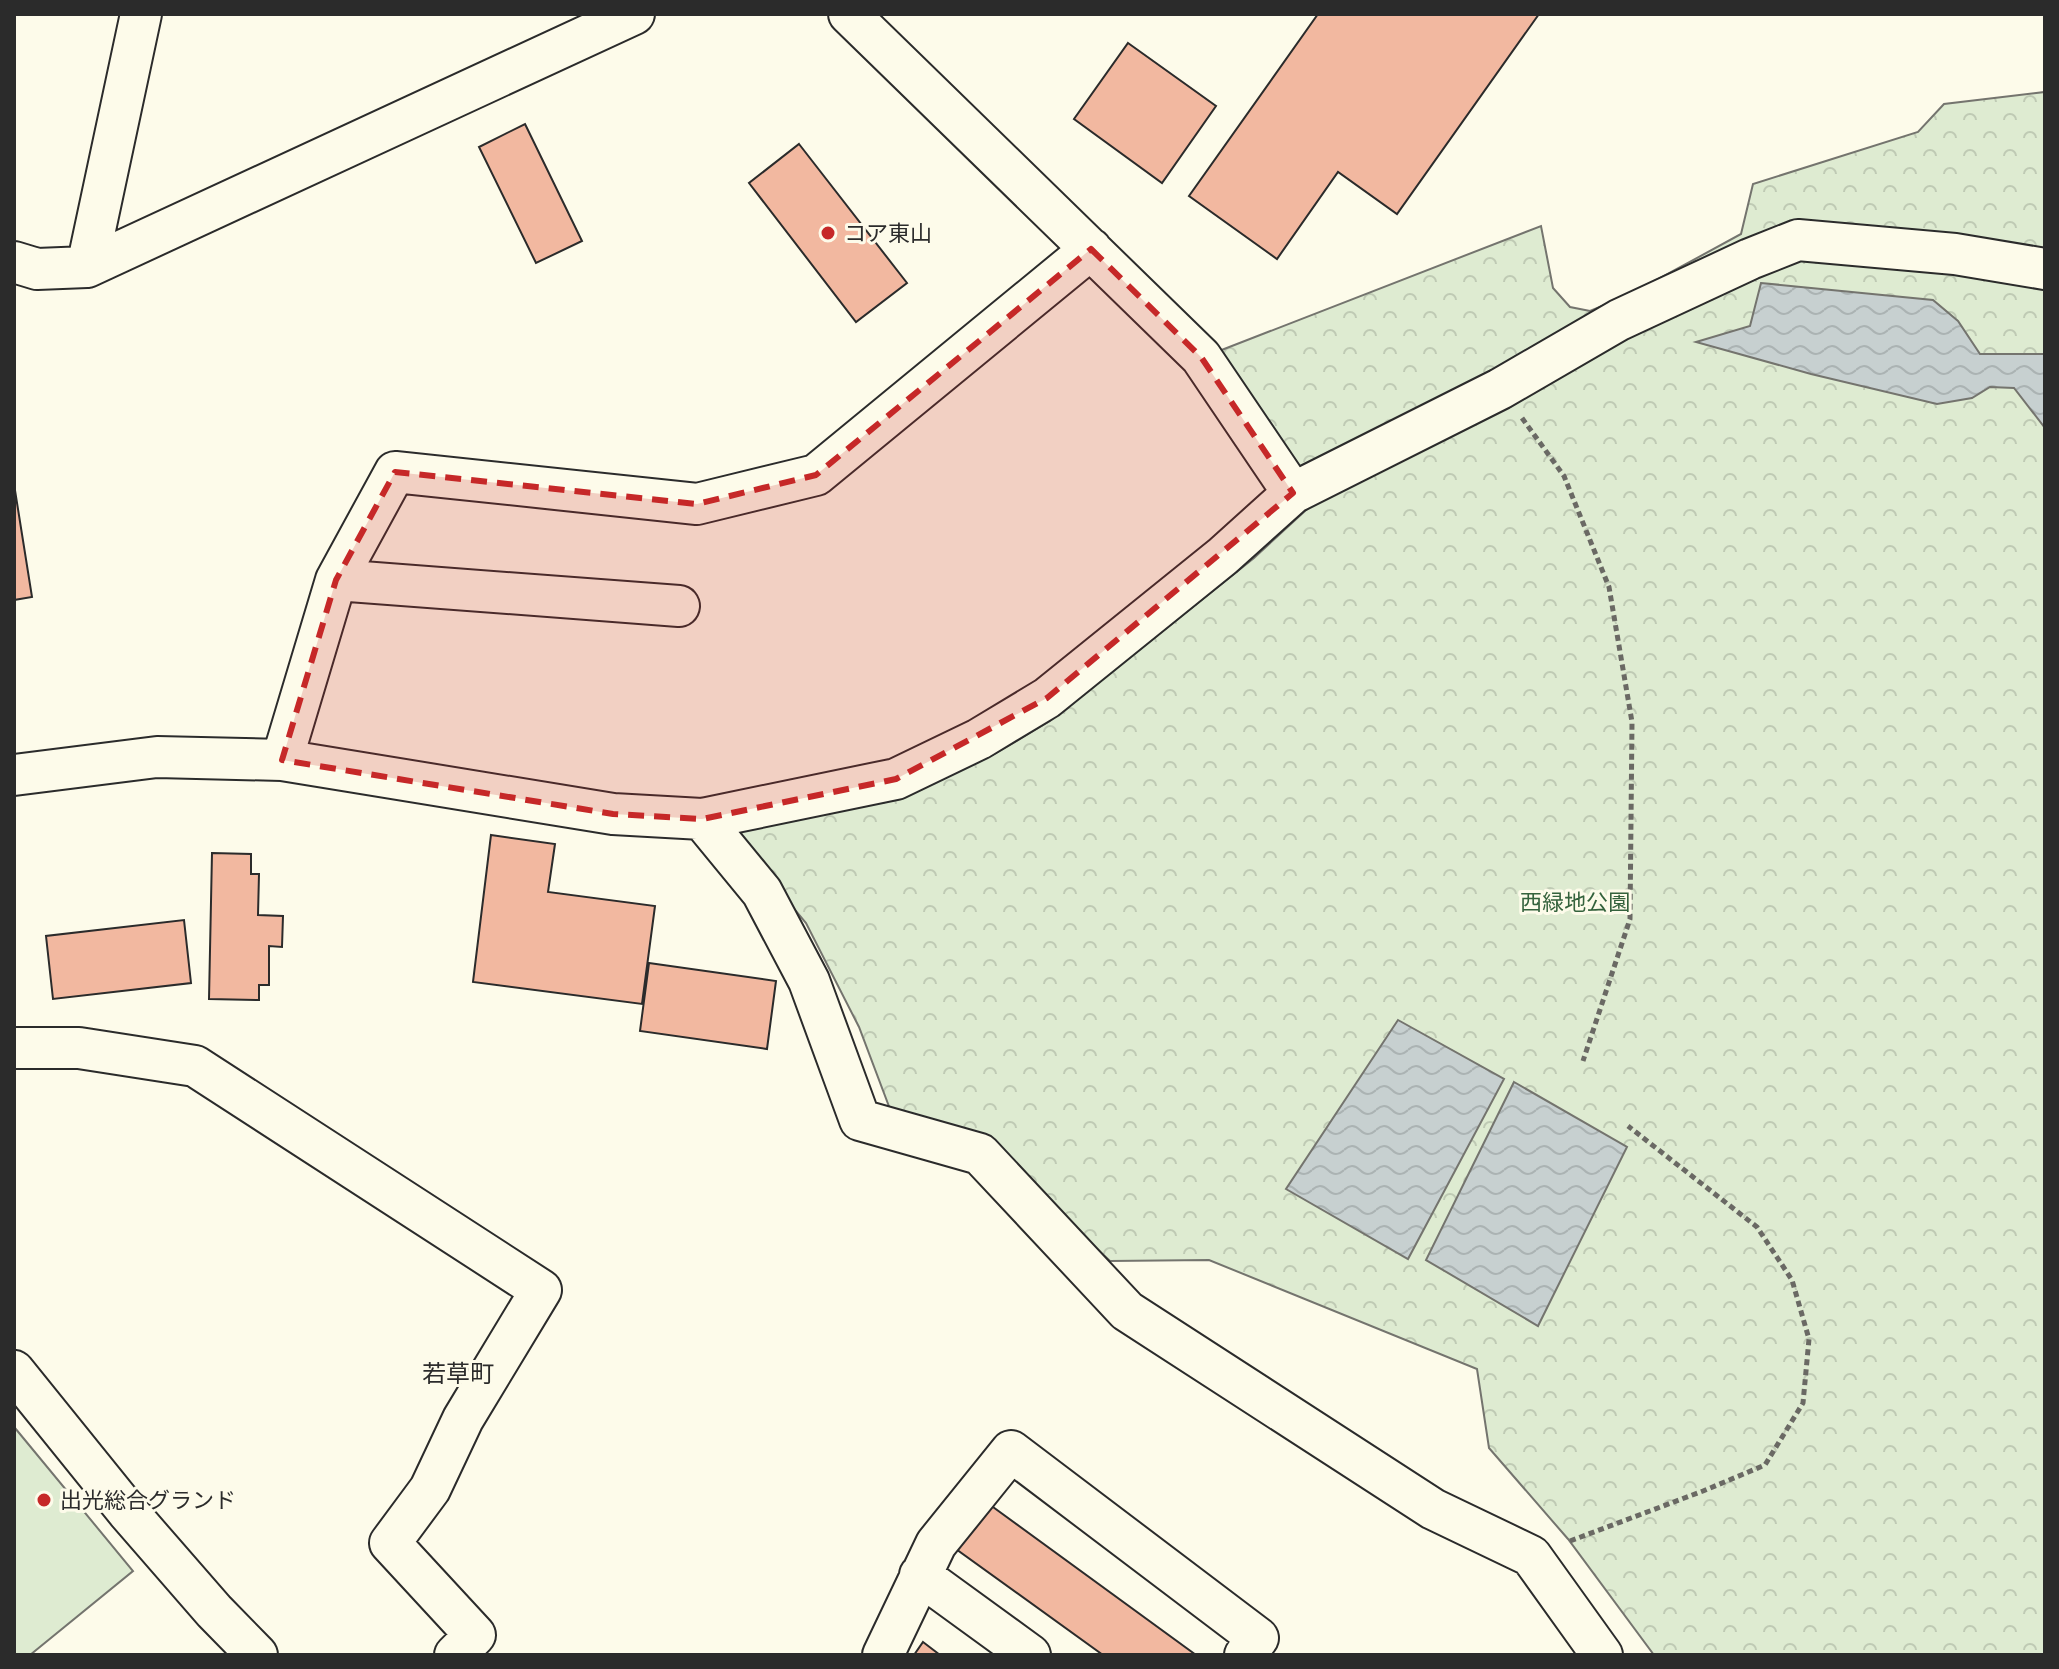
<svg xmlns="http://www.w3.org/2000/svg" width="2059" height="1669" font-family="Helvetica,'Noto Sans JP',sans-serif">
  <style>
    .grass { fill: #deebd1; stroke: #74746e; stroke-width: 2 }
    .forest { fill: url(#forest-crowns); stroke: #74746e; stroke-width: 2 }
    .water { fill: url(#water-waves); stroke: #74746e; stroke-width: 2 }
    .building { fill: #f2b8a0; stroke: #2b2b2b; stroke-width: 2 }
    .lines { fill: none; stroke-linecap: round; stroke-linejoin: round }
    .minor-casing { stroke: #2b2b2b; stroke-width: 44 }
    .path { stroke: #6a6964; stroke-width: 5; stroke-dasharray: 6 4; stroke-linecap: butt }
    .minor { stroke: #fdfbea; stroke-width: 40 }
    .marked { fill: #c62828; fill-opacity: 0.2; stroke: #c62828; stroke-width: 6; stroke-dasharray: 16 10; stroke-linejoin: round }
    .poi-dot { fill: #c62828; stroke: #fdfbea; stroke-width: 3 }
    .labels { text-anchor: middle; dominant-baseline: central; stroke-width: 6; stroke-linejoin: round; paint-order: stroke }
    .poi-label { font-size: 22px; fill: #2b2b2b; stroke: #fdfbea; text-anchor: start }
    .park-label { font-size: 22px; fill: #34623c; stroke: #fdfbea }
    .neighbourhood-label { font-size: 24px; fill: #2b2b2b; stroke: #fdfbea }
  </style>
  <defs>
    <pattern id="forest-crowns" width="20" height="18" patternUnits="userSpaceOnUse" patternTransform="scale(2)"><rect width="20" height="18" fill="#deebd1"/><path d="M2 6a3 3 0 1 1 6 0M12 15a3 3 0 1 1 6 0" fill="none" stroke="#bfcab4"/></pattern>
    <pattern id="water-waves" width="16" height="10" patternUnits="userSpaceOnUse" patternTransform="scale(2)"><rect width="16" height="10" fill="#c7d0d0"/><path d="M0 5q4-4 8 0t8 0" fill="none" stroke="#abb3b3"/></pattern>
  </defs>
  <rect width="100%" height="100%" fill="#fdfbea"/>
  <!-- grass -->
  <path class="grass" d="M15 1428 133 1571 30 1655H14Z"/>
  <!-- forest -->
  <path class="forest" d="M2045 92V1655H1654L1568 1539 1489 1448 1477 1369 1209 1260 1110 1261 992 1152 893 1117 859 1027 806 923 724 825 884 799 992 755 1050 721 1254 558 1318 499 1201 358 1541 226 1553 288 1570 307 1590 311 1629 295 1741 234 1753 184 1918 132 1944 104Z"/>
  <!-- water -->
  <path class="water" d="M1761 283 1933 300 1958 321 1980 354H2045V428L2014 388 1990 387 1972 398 1937 404 1811 374 1696 342 1750 326Z
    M1398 1020 1504 1079 1408 1259 1286 1189Z
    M1514 1082 1627 1147 1538 1326 1426 1260Z"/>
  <!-- building -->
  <path class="building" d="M1318 14H1539L1397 214 1338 172 1277 259 1189 196Z
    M1128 43 1216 106 1162 183 1074 119Z
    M525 124 582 241 536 263 479 147Z
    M799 144 907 283 856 322 749 183Z
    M14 484 32 597 14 600Z
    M491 835 555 844 548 892 655 906 642 1004 473 982Z
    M212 853 251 854V874H259L258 915 283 916 282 947 269 946V985H259V1000L209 999Z
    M184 920 191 983 53 999 46 936Z
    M649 963 776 981 767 1049 640 1031Z
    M982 1499 1196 1655H1103L949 1544Z
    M923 1642 940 1655H914Z"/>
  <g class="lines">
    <!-- minor casing -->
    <g class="minor-casing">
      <path id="minor" d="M849 14 1201 357 1293 493
        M14 262 37 269 87 267 634 14
        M87 267 141 14
        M336 580 679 606
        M282 760 336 580 395 472 697 504 816 475 1091 249
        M14 775 157 757 282 760 613 814 702 819 896 779 979 739 1047 698 1223 556 1293 493 1500 389 1619 320 1750 259 1798 240 1955 254 2045 269
        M702 819 762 892 809 981 860 1120 980 1154 1127 1311 1433 1509 1531 1556 1602 1655
        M14 1048H79L195 1066 541 1290 463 1419 430 1489 390 1543 475 1635 455 1655
        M14 1371 127 1511 214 1611 257 1655
        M920 1575 1030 1655
        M883 1655 936 1544 1011 1451 1258 1638 1245 1655"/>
    </g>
    <!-- path -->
    <path class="path" d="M1522 418 1564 476 1609 587 1632 722 1630 919 1583 1061
      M1570 1541 1703 1491 1765 1465 1803 1403 1809 1339 1792 1280 1757 1227 1628 1126"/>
    <!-- minor -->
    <use href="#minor" class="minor"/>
  </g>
  <!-- marked area -->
  <path class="marked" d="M1091 249 1201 357 1293 493 1047 698 896 779 702 819 613 814 282 760 336 580 395 472 697 504 816 475Z"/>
  <!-- markers -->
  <g class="poi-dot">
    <circle cx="828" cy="233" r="8"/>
    <circle cx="44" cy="1500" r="8"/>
  </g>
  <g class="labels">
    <!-- poi labels -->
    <g class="poi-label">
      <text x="844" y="233">コア東山</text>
      <text x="60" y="1500">出光総合グランド</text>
    </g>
    <!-- park labels -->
    <g class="park-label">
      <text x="1575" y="902">西緑地公園</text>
    </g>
    <!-- neighbourhood labels -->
    <g class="neighbourhood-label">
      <text x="458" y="1373">若草町</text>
    </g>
  </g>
  <!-- border -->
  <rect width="2059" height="1669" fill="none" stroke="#2b2b2b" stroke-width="32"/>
</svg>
